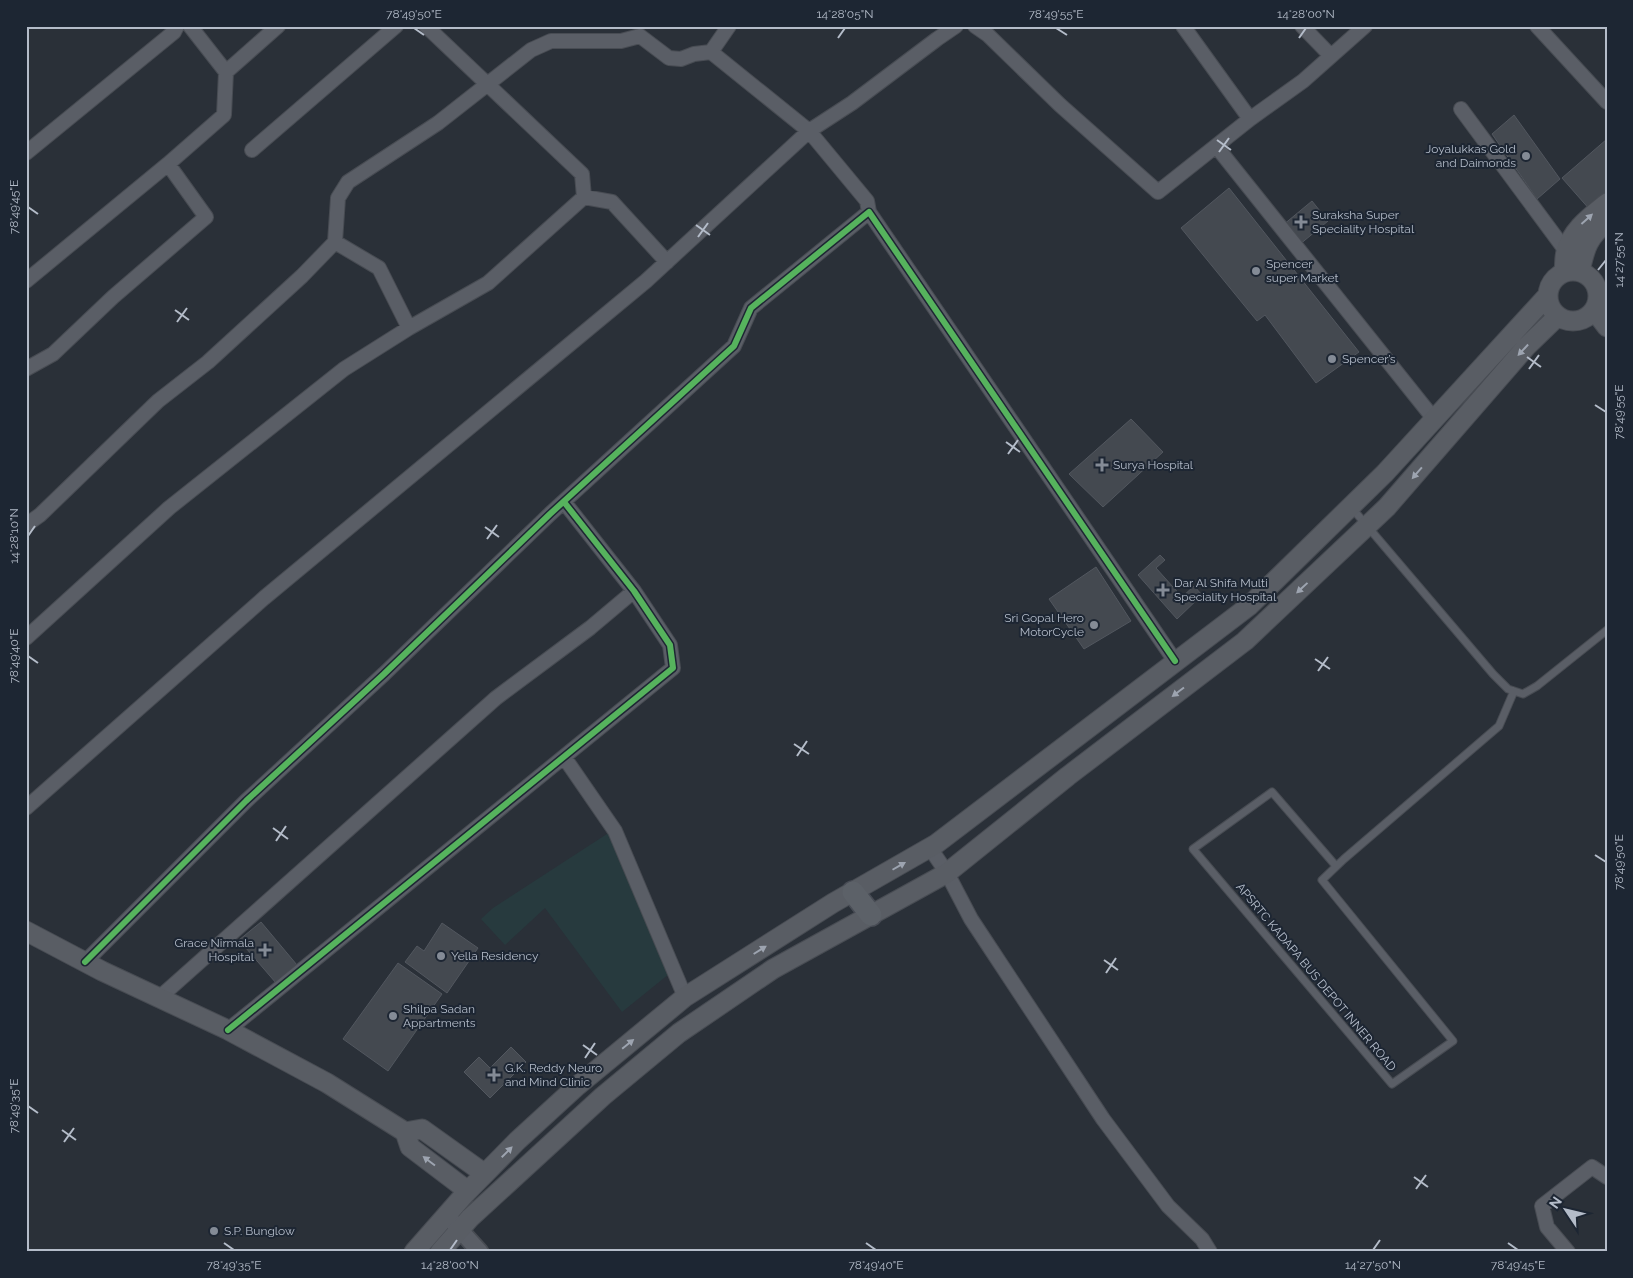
<svg xmlns="http://www.w3.org/2000/svg" width="1633" height="1278" font-family="Raleway,sans-serif">
  <style>
    .green { fill: #273a3e }
    .building { fill: #444950; stroke: #52575f }
    .lines { fill: none; stroke-linecap: round; stroke-linejoin: round }
    .service-casing { stroke: #484c53; stroke-width: 9 }
    .minor-casing { stroke: #484c53; stroke-width: 16 }
    .tertiary-casing { stroke: #484c53; stroke-width: 19 }
    .secondary-casing { stroke: #484c53; stroke-width: 21 }
    .primary-casing { stroke: #484c55; stroke-width: 24 }
    .service { stroke: #5a5e66; stroke-width: 7 }
    .minor { stroke: #5a5e66; stroke-width: 14 }
    .tertiary { stroke: #5a5e66; stroke-width: 16 }
    .secondary { stroke: #595d64; stroke-width: 19 }
    .primary { stroke: #5c6168; stroke-width: 21 }
    .cycleway-casing { stroke: #1d2633; stroke-width: 9 }
    .cycleway { stroke: #56b35d; stroke-width: 6 }
    .oneway { fill: #9da4b0 }
    .ticks { fill: none; stroke: #b4bcc9; stroke-width: 2 }
    .poi-dot { fill: #848b96; stroke: #1d2633; stroke-width: 2 }
    .labels { text-anchor: middle; dominant-baseline: central; stroke-width: 4; stroke-linejoin: round; paint-order: stroke }
    .poi-label { font-size: 12px; fill: #b4bcc9; stroke: #1d2633; text-anchor: start }
    .street-label { font-size: 12px; fill: #b4bcc9; stroke: #1d2633 }
    .neatline { fill: none; stroke: #b4bcc9; stroke-width: 2 }
    .ticks-label { font-size: 12px; text-anchor: middle; fill: #b4bcc9 }
  </style>
  <rect width="100%" height="100%" fill="#2a3038"/>
  <!-- green -->
  <path class="green" d="M610 832 674 970 622 1012 545 908 505 945 481 919 493 908Z"/>
  <!-- building -->
  <path class="building" d="M1514 115 1560 179 1537 199 1492 134Z
    M1607 139V197L1591 211 1562 178Z
    M1229 188 1359 352 1316 383 1265 315 1257 321 1181 228Z
    M1312 201 1328 221 1293 250 1277 230Z
    M1131 419 1163 452 1103 507 1069 474Z
    M1160 555 1165 560 1156 568 1182 597 1194 586 1202 595 1177 619 1138 575Z
    M1096 567 1131 621 1084 649 1049 599Z
    M261 922 297 965 276 983 239 940Z
    M442 923 478 948 447 993 405 962 417 946 424 951Z
    M398 963 442 994 388 1071 343 1039Z
    M511 1047 526 1062 490 1098 464 1072 479 1057 490 1068Z"/>
  <g class="lines">
    <!-- service casing -->
    <g class="service-casing">
      <path id="service" d="M1351 507 1493 674 1508 689 1523 694 1537 686 1607 630
        M1336 866 1272 792 1193 849 1392 1084 1453 1041 1322 880 1344 859 1499 726 1514 691"/>
    </g>
    <!-- minor casing -->
    <g class="minor-casing">
      <path id="minor" d="M426 26 582 174 584 197 612 202 667 262
        M975 26 988 35 1060 105 1158 192 1250 119 1303 81 1365 26
        M1183 26 1250 119
        M1302 26 1331 56
        M1537 26 1607 102
        M640 36 669 58 681 59 694 54 711 52 809 131 867 201 869 212
        M711 52 729 26
        M226 72 278 26
        M1461 109 1566 251
        M1216 146 1434 419
        M252 150 396 26
        M26 153 174 32 177 26
        M26 281 168 164
        M409 328 379 268 335 242 338 198 348 182 438 123 531 50 551 41H621L640 36
        M26 369 53 354 113 297 206 217 168 164 224 115 226 72 190 26
        M26 525 40 515 158 401 208 362 302 276 335 242
        M26 638 169 508 344 369 409 328 488 283 584 197
        M564 757 615 831 685 997
        M26 808 264 598 646 281 809 131 852 103 937 39 956 26
        M930 848 947 873 971 919 1103 1119 1168 1206 1202 1239 1210 1252
        M85 962 246 801 384 674 550 514 734 346 751 308 869 212 1175 661
        M159 998 496 698 590 628 634 591
        M228 1030 673 668 670 645 634 591 564 502
        M1568 1252 1547 1227 1542 1206 1592 1167 1607 1177"/>
    </g>
    <!-- tertiary casing -->
    <g class="tertiary-casing">
      <path id="tertiary" d="M451 1220 480 1252"/>
    </g>
    <!-- secondary casing -->
    <g class="secondary-casing">
      <path id="secondary" d="M1548 296a25 25 0 1 1 50 0a25 25 0 1 1-50 0Z
        M1580 271C1585 248 1588 237 1607 222
        M1564 272C1565 266 1564 258 1566 252 1571 230 1591 216 1607 203
        M1594 310 1607 327
        M26 931 102 971 228 1030 327 1083 405 1132
        M468 1191 410 1147 405 1132 422 1129 485 1174
        M414 1252 465 1194 517 1141 576 1087 685 997 833 903 936 844 1249 606 1385 473 1548 295
        M440 1252 470 1218 603 1096 679 1033 773 969 947 873 1068 776 1245 641 1387 507 1526 347 1558 316"/>
    </g>
    <!-- primary casing -->
    <g class="primary-casing">
      <path id="primary" d="M853 892 871 915"/>
    </g>
    <!-- service -->
    <use href="#service" class="service"/>
    <!-- minor -->
    <use href="#minor" class="minor"/>
    <!-- tertiary -->
    <use href="#tertiary" class="tertiary"/>
    <!-- secondary -->
    <use href="#secondary" class="secondary"/>
    <!-- primary -->
    <use href="#primary" class="primary"/>
    <!-- cycleway casing -->
    <g class="cycleway-casing">
      <path id="cycleway" d="M85 962 246 801 384 674 550 514 734 346 751 308 869 212 1175 661
        M228 1030 673 668 670 645 634 591 564 502"/>
    </g>
    <!-- cycleway -->
    <use href="#cycleway" class="cycleway"/>
  </g>
  <!-- one-way arrows -->
  <defs><path id="oneway-solid" d="M-6-.8H1V-3.2L6.5 0L1 3.2V.8H-6Z" transform="scale(1.25)"/></defs>
  <g class="oneway">
    <use href="#oneway-solid" transform="translate(1587 219) rotate(-42)"/>
    <use href="#oneway-solid" transform="translate(1523 350) rotate(133)"/>
    <use href="#oneway-solid" transform="translate(1417 473) rotate(131)"/>
    <use href="#oneway-solid" transform="translate(1302 588) rotate(137)"/>
    <use href="#oneway-solid" transform="translate(1178 692) rotate(143)"/>
    <use href="#oneway-solid" transform="translate(899 866) rotate(-30)"/>
    <use href="#oneway-solid" transform="translate(760 950) rotate(-32)"/>
    <use href="#oneway-solid" transform="translate(628 1044) rotate(-39)"/>
    <use href="#oneway-solid" transform="translate(507 1152) rotate(-45)"/>
    <use href="#oneway-solid" transform="translate(429 1161) rotate(-143)"/>
  </g>
  <!-- ticks -->
  <path class="ticks" d="M414 28 424 35M1056 28 1067 35M838 38 845 28M1299 38 1306 28M1217 140 1231 150M1219 152 1229 138M28 207 38 214M696 225 710 235M698 237 708 223M1598 270 1606 260M175 310 189 320M177 322 187 308M1527 357 1541 367M1529 369 1539 355M1595 405 1606 412M1006 442 1020 452M1008 454 1018 440M485 527 499 537M28 536 35 526M487 539 497 525M28 656 38 663M1315 659 1330 669M1318 671 1328 657M794 744 809 754M797 756 807 741M273 828 288 839M276 841 286 826M1595 855 1606 862M1104 960 1118 970M1106 973 1116 958M583 1045 597 1055M585 1058 595 1043M28 1106 38 1113M62 1130 76 1140M64 1142 74 1128M1414 1177 1428 1187M1416 1189 1426 1175M224 1243 234 1250M866 1243 876 1250M1508 1243 1518 1250M450 1250 457 1240M1373 1250 1380 1240"/>
  <!-- markers -->
  <g class="poi-dot">
    <circle cx="1526" cy="156" r="5"/>
    <path d="M1298.5 214.5h5v5h5v5h-5v5h-5v-5h-5v-5h5z"/>
    <circle cx="1256" cy="271" r="5"/>
    <circle cx="1332" cy="359" r="5"/>
    <path d="M1099.5 457.5h5v5h5v5h-5v5h-5v-5h-5v-5h5z"/>
    <path d="M1160.5 582.5h5v5h5v5h-5v5h-5v-5h-5v-5h5z"/>
    <circle cx="1094" cy="625" r="5"/>
    <path d="M262.5 942.5h5v5h5v5h-5v5h-5v-5h-5v-5h5z"/>
    <circle cx="441" cy="956" r="5"/>
    <circle cx="393" cy="1016" r="5"/>
    <path d="M491.5 1067.5h5v5h5v5h-5v5h-5v-5h-5v-5h5z"/>
    <circle cx="214" cy="1231" r="5"/>
  </g>
  <g class="labels">
    <!-- poi labels -->
    <g class="poi-label">
      <text x="1516" y="149" text-anchor="end">Joyalukkas Gold<tspan x="1516" dy="14">and Daimonds</tspan></text>
      <text x="1312" y="215">Suraksha Super<tspan x="1312" dy="14">Speciality Hospital</tspan></text>
      <text x="1266" y="264">Spencer<tspan x="1266" dy="14">super Market</tspan></text>
      <text x="1342" y="359">Spencer’s</text>
      <text x="1113" y="465">Surya Hospital</text>
      <text x="1174" y="583">Dar Al Shifa Multi<tspan x="1174" dy="14">Speciality Hospital</tspan></text>
      <text x="1084" y="618" text-anchor="end">Sri Gopal Hero<tspan x="1084" dy="14">MotorCycle</tspan></text>
      <text x="254" y="943" text-anchor="end">Grace Nirmala<tspan x="254" dy="14">Hospital</tspan></text>
      <text x="451" y="956">Yella Residency</text>
      <text x="403" y="1009">Shilpa Sadan<tspan x="403" dy="14">Appartments</tspan></text>
      <text x="505" y="1068">G.K. Reddy Neuro<tspan x="505" dy="14">and Mind Clinic</tspan></text>
      <text x="224" y="1231">S.P. Bunglow</text>
    </g>
    <!-- street labels -->
    <g class="street-label">
      <text transform="translate(1316 977) rotate(50)">APSRTC KADAPA BUS DEPOT INNER ROAD</text>
    </g>
  </g>
  <!-- border -->
  <rect width="1633" height="1278" fill="none" stroke="#1d2633" stroke-width="55"/>
  <!-- north arrow -->
  <g transform="translate(1566 1210) rotate(305)" stroke="#1d2633" stroke-width="4" paint-order="stroke">
  <path d="M0-4L9 19L0 12L-9 19Z" fill="#b4bcc9"/>
  <text y="-8" font-size="14" font-weight="bold" text-anchor="middle" fill="#b4bcc9">N</text>
  </g>
  <rect x="28" y="28" width="1578" height="1222" class="neatline"/>
  <g class="ticks-label">
    <text x="414" y="18">78°49'50"E</text>
    <text x="845" y="18">14°28'05"N</text>
    <text x="1056" y="18">78°49'55"E</text>
    <text x="1306" y="18">14°28'00"N</text>
    <text transform="translate(14 207) rotate(-90)" y="4">78°49'45"E</text>
    <text transform="translate(1619 260) rotate(-90)" y="4">14°27'55"N</text>
    <text transform="translate(1619 412) rotate(-90)" y="4">78°49'55"E</text>
    <text transform="translate(14 536) rotate(-90)" y="4">14°28'10"N</text>
    <text transform="translate(14 656) rotate(-90)" y="4">78°49'40"E</text>
    <text transform="translate(1619 862) rotate(-90)" y="4">78°49'50"E</text>
    <text transform="translate(14 1106) rotate(-90)" y="4">78°49'35"E</text>
    <text x="234" y="1269">78°49'35"E</text>
    <text x="450" y="1269">14°28'00"N</text>
    <text x="876" y="1269">78°49'40"E</text>
    <text x="1373" y="1269">14°27'50"N</text>
    <text x="1518" y="1269">78°49'45"E</text>
  </g>
</svg>
